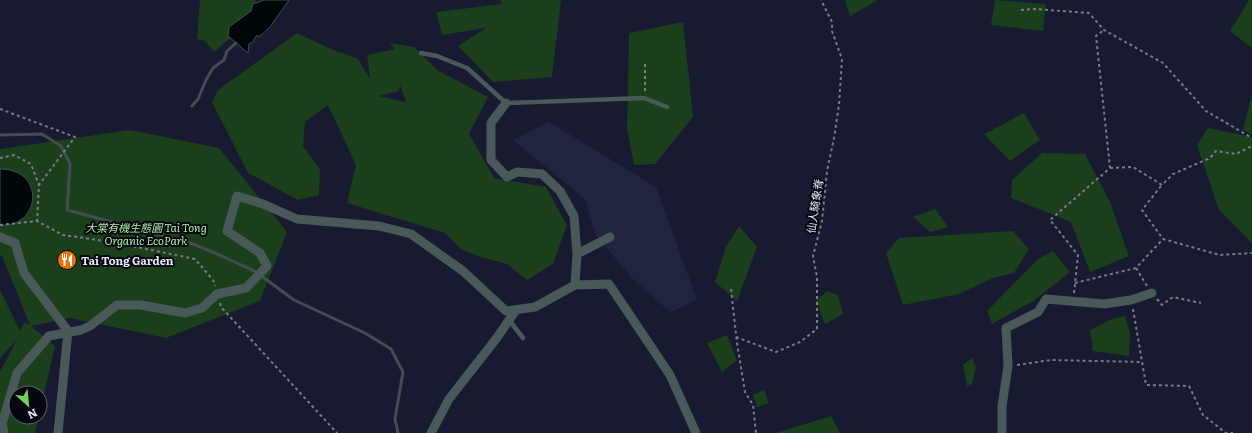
<svg xmlns="http://www.w3.org/2000/svg" width="1252" height="433" font-family="Literata,'Noto Sans TC',serif">
  <style>
    .built { fill: #20243f }
    .green { fill: #1b3e1b; fill-rule: evenodd }
    .water { fill: #000708; stroke: #454b50 }
    .lines { fill: none; stroke-linecap: round; stroke-linejoin: round }
    .stream { stroke: #454b50; stroke-width: 3 }
    .path { stroke: #777a8d; stroke-width: 2; stroke-dasharray: 3 3; stroke-linecap: butt }
    .service { stroke: #495959; stroke-width: 4.5 }
    .minor { stroke: #495959; stroke-width: 9 }
    .labels { text-anchor: middle; dominant-baseline: central; stroke-width: 4; stroke-linejoin: round; paint-order: stroke }
    .street-label { font-size: 11px; fill: #e5e9f8; stroke: #05060f }
    .park-label { font-size: 11px; font-style: italic; fill: #a9efa6; stroke: #05060f }
    .poi-label { font-size: 11px; font-weight: bold; fill: #e5e9f8; stroke: #05060f; text-anchor: start }
  </style>
  <rect width="100%" height="100%" fill="#171a30"/>
  <!-- built -->
  <path class="built" d="M549 122 656 187 697 300 670 312 632 278 595 234 585 199 513 140Z"/>
  <!-- green -->
  <path class="green" d="M200 0H256L250 22 214 52 205 41 197 39Z
    M500 0H561L552 77 493 82 458 46 486 28 442 35 436 12 502 4Z
    M845 0H878L850 16Z
    M995 0 1046 4 1043 31 991 25Z
    M1249 0H1252V48L1230 31Z
    M683 22 693 117 655 164 634 165 627 129 629 33Z
    M297 33 331 49 358 59 370 79 367 55 395 49 390 43 414 47 437 70 488 97 469 134 494 178 546 187 567 225 553 264 527 280 507 264 477 256 461 249 445 233 347 203 356 165 328 105 305 122 303 146 320 169 319 195 298 200 248 173 212 102 218 90ZM400 85 406 102 379 96 399 91Z
    M1252 94V135L1243 130Z
    M1024 113 1040 140 1010 161 984 134Z
    M1208 128 1252 137V243L1219 210 1197 145Z
    M130 130 219 148 287 232 260 301 166 338 70 318 31 326 55 346 40 412V393H16V417H39L35 433H0V372L16 341 0 358V290L20 331 25 322 30 325 2 256 0 255V149Z
    M1042 153 1085 154 1110 202 1129 256 1090 272 1071 222 1011 198 1012 180Z
    M935 209 948 227 930 232 913 217Z
    M739 226 757 247 737 301 715 282 726 247Z
    M1013 231 1029 249 1014 273 993 278 959 294 903 305 886 253 899 238Z
    M1053 251 1070 272 1035 300 992 324 987 311 1038 259Z
    M827 291 838 295 843 314 825 324 816 301Z
    M1125 316 1130 333 1129 356 1093 351 1090 330 1112 319Z
    M727 335 737 360 722 372 707 343Z
    M972 358 976 367 972 384 967 386 963 365Z
    M764 390 769 403 757 407 753 395Z
    M831 416 840 433H776Z"/>
  <!-- water -->
  <path class="water" d="M264 0H289L270 27 260 36H256L253 42 249 44 248 53 228 36 229 27 251 11 253 4Z
    M0 169C46 169 41 228 0 225Z"/>
  <g class="lines">
    <!-- stream -->
    <path class="stream" d="M192 106 198 99 206 80 213 68 224 60 227 51 236 43
      M0 135 42 134 61 146 70 164 67 210 150 232 193 244 222 256 256 272 294 300 365 333 391 349 403 372 395 419 398 433"/>
    <!-- path -->
    <path class="path" d="M1021 10 1035 9 1089 13 1104 30 1163 63 1206 111 1252 138
      M645 91V64
      M0 109 75 137 39 185
      M0 158 14 155 31 164 39 185 37 221
      M1110 168 1133 167 1162 185 1173 174 1210 158 1216 151 1236 154 1252 146
      M1161 186 1142 210 1163 239
      M0 225 37 221 63 235 112 242 195 259 213 280 215 286
      M1136 268 1147 286
      M1075 283 1136 268 1163 239 1220 255 1252 253
      M731 289 737 343 745 392 753 405 756 433
      M1074 293 1078 255 1050 220 1110 168 1096 36 1104 30
      M1157 299 1162 305 1173 297 1201 303
      M220 303 221 307 337 433
      M1133 309 1146 385 1189 386 1203 415 1226 433H1233
      M736 337 776 352 800 342 817 329V277L813 256 822 221 827 171 834 138 839 105 842 59 832 31V22L821 0
      M1017 365 1051 360 1142 362"/>
    <!-- service -->
    <path class="service" d="M421 53 437 56 467 68 506 103 644 98 667 107
      M509 320 523 338"/>
    <!-- minor -->
    <path class="minor" d="M506 103 491 123V160L507 177 517 172 542 174 560 191 574 216 577 254
      M0 237 15 243 24 273 68 331 58 433
      M575 285 577 254 610 237
      M4 433 2 424 17 373 49 336 81 330 90 326 117 305H141L185 313 202 308 217 294 246 288 267 266 260 253 227 231 237 196 263 204 297 219 379 226 411 234 463 271 506 311 535 307 575 285 609 284 670 375 696 433
      M431 433 449 399 496 339 516 310
      M1002 433V406L1008 366 1006 328 1038 312 1046 299 1105 304 1131 300 1152 293"/>
  </g>
  <!-- icons -->
  <defs>
    <g id="restaurant-disc" transform="scale(1)"><circle r="9.5" fill="#e8710a" stroke="#05060f"/><path d="M-5-6h1v4h1v-4h1v4h1v-4h1v5L-1.5 .5V6h-2V.5L-5-1ZM5-6V6H3V1.5H1.5Q1.5-4 5-6Z" fill="#fff"/></g>
  </defs>
  <g fill-rule="evenodd">
    <use href="#restaurant-disc" x="67" y="260"/>
  </g>
  <g class="labels">
    <!-- street labels -->
    <g class="street-label">
      <text transform="translate(814 206) rotate(-81)">仙人騎象脊</text>
    </g>
    <!-- park labels -->
    <g class="park-label">
      <text x="146" y="227">大棠有機生態園 Tai Tong<tspan x="146" dy="13">Organic EcoPark</tspan></text>
    </g>
    <!-- poi labels -->
    <g class="poi-label">
      <text x="81" y="260">Tai Tong Garden</text>
    </g>
  </g>
  <!-- north arrow -->
  <g transform="translate(28 405) rotate(153)"><circle r="19" fill="#05060f" stroke="#5f616c"/>
  <path d="M0-3L7 15L0 10L-7 15Z" fill="#73d25c"/>
  <text y="-6" font-size="11" font-weight="bold" text-anchor="middle" fill="#e5e9f8">N</text>
  </g>
</svg>
